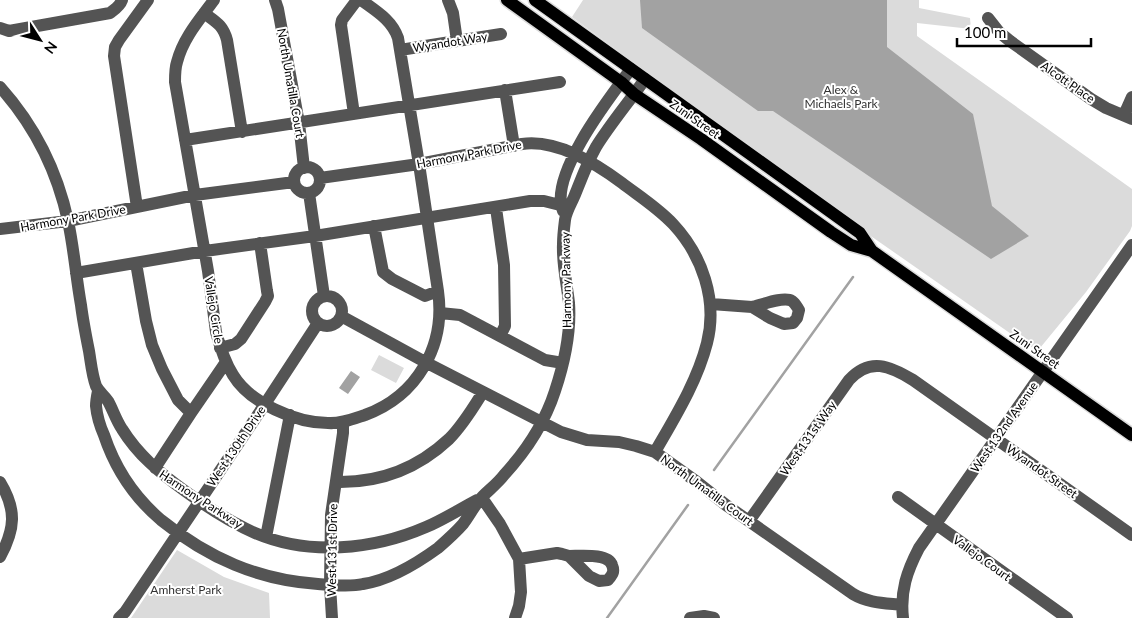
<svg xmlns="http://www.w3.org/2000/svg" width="1132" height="618" font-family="Lato,sans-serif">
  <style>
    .green { fill: #dbdbdb }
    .water { fill: #a2a2a2 }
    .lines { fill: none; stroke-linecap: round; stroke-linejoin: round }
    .stream { stroke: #a2a2a2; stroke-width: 2.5 }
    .major-casing { stroke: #dbdbdb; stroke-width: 15 }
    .minor { stroke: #545454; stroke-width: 12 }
    .major { stroke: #000; stroke-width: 12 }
    .labels { text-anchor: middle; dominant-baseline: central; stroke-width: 4; stroke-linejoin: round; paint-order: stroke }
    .street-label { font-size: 12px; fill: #000; stroke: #fff }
    .park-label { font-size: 12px; fill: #323232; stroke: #fff }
  </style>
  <rect width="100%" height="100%" fill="#fff"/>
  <!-- green -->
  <path class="green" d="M583 0H919V8L970 18 971 29 917 23V36L1132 189V226L1130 231 1086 292 1040 348 1030 347 855 225 572 17Z
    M379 355 404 368 396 383 371 370Z
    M177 550 224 577 269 593 270 618H131Z"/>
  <!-- water -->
  <path class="water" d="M640 0H887V47L973 114 992 206 1029 236 991 259 773 111H758L642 28Z
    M351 371 360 377 348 394 339 388Z"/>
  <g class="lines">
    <!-- stream -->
    <path class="stream" d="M714 470 853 277
      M607 618 688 505"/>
    <!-- major casing -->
    <g class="major-casing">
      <path id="major" d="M507 0 621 82 634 94 701 139 831 232 851 245 872 251
        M535 0 860 233 872 251 1132 435"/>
    </g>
    <!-- minor -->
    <path class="minor" d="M214 0C200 19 183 38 177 62 175 68 175 75 175 82L208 271 216 332C220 347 225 362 233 375 250 403 296 423 328 423 341 424 353 419 365 415 417 396 446 346 438 291L419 164 398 38C392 20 376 11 361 0
      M275 0 278 9 299 123 304 168
      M448 0 453 13 457 41
      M204 13C216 22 223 25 227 40L242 132
      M988 18 999 32 1010 41 1091 99 1106 108 1132 119
      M0 28 9 31 110 13C114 10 120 6 122 0
      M400 50 501 34
      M0 87C34 125 57 170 68 221 74 249 76 277 81 305 83 321 86 336 89 351 91 363 92 375 96 386 99 392 104 395 108 401 113 410 116 420 122 429 138 455 160 473 185 491 207 507 230 522 255 533 308 556 373 550 426 527 443 520 460 509 477 500
      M505 90 514 146
      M354 114 341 25 342 20 357 0
      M1124 115 1132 97
      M185 140 560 82
      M294 180a13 13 0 1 1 26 0a13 13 0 1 1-26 0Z
      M320 178 419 164 522 144C557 139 595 163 622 183 639 196 658 208 673 224 702 255 718 300 707 343 697 382 675 417 655 452
      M309 193 324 296
      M137 207 114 56 115 47 119 40 148 0
      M496 208 504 265 505 326 500 336
      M563 211C548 176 610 97 631 69
      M374 226 383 272 392 279 425 296 438 291
      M0 229 68 221 195 195 294 182
      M136 263 146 321 152 345 162 369 178 400 191 413
      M76 273 205 251 315 236 530 201H544L560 205
      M312 311a15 15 0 1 1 30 0a15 15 0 1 1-30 0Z
      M711 304 752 307 770 318 784 324 793 323 797 318 799 310C797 307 795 303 792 301 784 296 761 305 752 307
      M440 313 460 315 545 360 563 363
      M341 316 427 363 561 432 587 440 619 442 636 446 655 452 697 482 726 505 853 594C868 603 885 603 902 605
      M220 348 235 344 241 339 265 302 268 296 267 291 260 243
      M98 391C97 396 96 401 96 406 97 416 100 426 104 435 115 468 134 497 161 520 208 558 258 580 318 584 332 585 349 587 363 584 390 580 416 564 438 548 446 541 456 532 463 524 470 515 475 504 483 496 490 489 498 483 504 475 526 451 545 422 555 391 564 364 571 331 569 303 567 284 562 264 563 244 563 236 564 228 565 220 566 212 571 204 574 197 581 180 587 163 596 147 611 123 629 102 645 79
      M155 468 191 413 226 362
      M0 482C17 510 15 529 0 557
      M336 482C379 483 417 469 449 439 463 425 473 408 483 392
      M898 497 1067 618
      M482 498 500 524 519 559 521 592 519 606 515 618
      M749 521 849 380C870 357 890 366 913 380L1132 535
      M266 537 290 415
      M519 559 557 553 562 554 569 556 589 576 599 581 608 580C612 575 615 572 612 565 608 553 581 556 569 556
      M119 618 125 612 265 404 318 323
      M332 618 330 585 331 515 343 433V422
      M690 618 704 616 714 618
      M903 618C900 591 907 571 919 548L1132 245"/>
    <!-- major -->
    <use href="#major" class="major"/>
  </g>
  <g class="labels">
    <!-- street labels -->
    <g class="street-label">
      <text transform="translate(450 42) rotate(-9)">Wyandot Way</text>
      <text transform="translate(1068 82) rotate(35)">Alcott Place</text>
      <text transform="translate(291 83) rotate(80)">North Umatilla Court</text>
      <text transform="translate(695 119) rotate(35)">Zuni Street</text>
      <text transform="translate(469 154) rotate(-11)">Harmony Park Drive</text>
      <text transform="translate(73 218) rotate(-10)">Harmony Park Drive</text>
      <text transform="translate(566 280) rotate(-91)">Harmony Parkway</text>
      <text transform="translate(214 310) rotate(81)">Vallejo Circle</text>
      <text transform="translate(1035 349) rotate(35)">Zuni Street</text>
      <text transform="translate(1004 427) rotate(-55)">West 132nd Avenue</text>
      <text transform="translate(808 438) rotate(-55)">West 131st Way</text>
      <text transform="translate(236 446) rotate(-56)">West 130th Drive</text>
      <text transform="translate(1042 471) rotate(35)">Wyandot Street</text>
      <text transform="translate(707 490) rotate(36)">North Umatilla Court</text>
      <text transform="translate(201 499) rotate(33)">Harmony Parkway</text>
      <text transform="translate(332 550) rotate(-89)">West 131st Drive</text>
      <text transform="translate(982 558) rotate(36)">Vallejo Court</text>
    </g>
    <!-- park labels -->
    <g class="park-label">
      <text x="841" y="89">Alex &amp;<tspan x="841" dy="14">Michaels Park</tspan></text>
      <text x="186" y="589">Amherst Park</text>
    </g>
  </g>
  <!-- north arrow -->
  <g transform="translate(40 40) rotate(126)" stroke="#ffffff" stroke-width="4" paint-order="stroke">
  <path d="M0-4L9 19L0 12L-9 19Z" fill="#000000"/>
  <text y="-8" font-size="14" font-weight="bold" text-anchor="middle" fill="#000000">N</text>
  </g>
  <!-- scale -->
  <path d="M957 38v8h134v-8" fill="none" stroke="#000000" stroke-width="2.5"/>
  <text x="964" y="38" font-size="15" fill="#000000" stroke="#ffffff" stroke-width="4" paint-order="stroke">100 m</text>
</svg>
